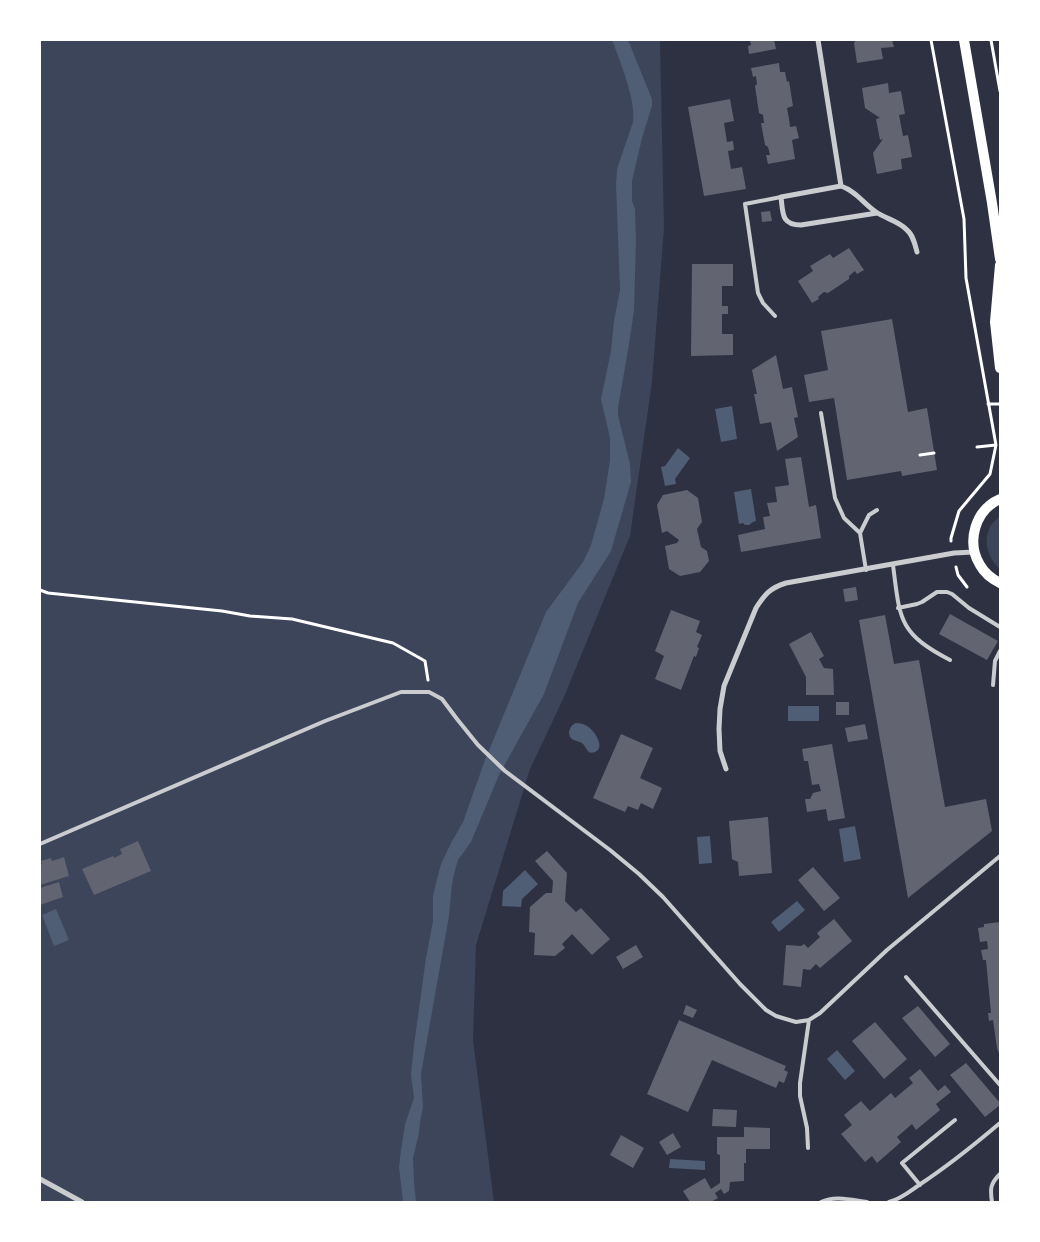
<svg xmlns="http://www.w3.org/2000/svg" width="1040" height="1242" font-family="Roboto,sans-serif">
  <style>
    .green { fill: #3c4559 }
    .water { fill: #4f5d75 }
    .building { fill: #626471 }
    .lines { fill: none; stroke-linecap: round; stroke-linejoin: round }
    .path { stroke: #fff; stroke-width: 3 }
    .service { stroke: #caccd0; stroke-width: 4 }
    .minor { stroke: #caccd0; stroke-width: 5 }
    .secondary { stroke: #fff; stroke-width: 10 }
  </style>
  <rect width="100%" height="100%" fill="#2d3142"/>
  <!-- green -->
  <path class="green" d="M40 40H660L664 228 652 382 630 536 564 697 530 769 476 945 473 1040 494 1202H40Z
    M1000 516V569C988 558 982 540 991 525 993 522 997 519 1000 516Z"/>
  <!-- water -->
  <path class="water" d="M612 40H628L652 99V106L642 138 632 181V201L635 209 636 240 634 311 628 350 618 408V415L630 464 631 482 611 551 578 603 544 694 499 775 471 842 458 860 455 870 452 884 449 916 421 1074 423 1107 420 1122 419 1133 413 1158 414 1182 416 1202H403L399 1167 401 1150 405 1124 414 1098 411 1075 414 1045 426 958 433 921V896L436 883 441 864 451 843 463 822 485 760 539 629 546 612 583 562 591 545 604 499 610 460V438L601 399 611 351 614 321 620 290 616 185 617 169 633 122C636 100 620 61 612 40Z
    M732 406 737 439 721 442 715 409Z
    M678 448 690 458 675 479 676 484 665 486 661 467 665 466Z
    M751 489 756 521 753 522 749 525H745L743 523 739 524 734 492Z
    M788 706H819V721H788Z
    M576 723C580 723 584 724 587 726 594 730 606 747 595 752 587 755 587 748 583 744 580 741 575 741 572 739 566 734 570 725 576 723Z
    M855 826 861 859 844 862 839 829Z
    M710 836 712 863 699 864 697 837Z
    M525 870 538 884 522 899 521 907 502 906 503 891Z
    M797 901 805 910 779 932 771 922Z
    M56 909 69 940 54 946 42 915Z
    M837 1050 855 1071 845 1080 827 1059Z
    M670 1159 705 1161V1170L669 1168Z"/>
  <!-- building -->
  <path class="building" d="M750 40H774L776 49 749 54 748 46 751 45Z
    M856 40H892L894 47 881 48 883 59 857 63 854 43Z
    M779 63 780 72H785L787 82 789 81 793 106 787 108 789 119 790 127 796 126 799 138 792 140 795 159 768 164 766 155H770L768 147 765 145 761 123H764L763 115 759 113 755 86 757 84 756 76 753 77 751 68Z
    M888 83 889 93 901 91 905 114 899 115 903 136 908 135 912 157 901 159 902 169 877 174 873 153 883 139 880 140 876 119 880 118 865 108 862 88Z
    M730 99 734 121 724 123 727 142 733 141 734 150 728 151 731 169 742 167 746 189 704 196 688 107Z
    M770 211 772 221 762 222 761 212Z
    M849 248 864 270 857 274 855 271 849 276V279L828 293 824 292 818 297 819 299 812 303 798 281 813 271 810 266 830 254 833 258Z
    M692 264H733V286H722V306H728V314H722V334H733V355L691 356Z
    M892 319 908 412 927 408 937 470 902 476 901 471 847 480 834 398 809 402 804 375 828 370 821 331Z
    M776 355 783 389 792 387 798 417 794 418 798 437 777 451 771 422 760 424 754 394H757L752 370Z
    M801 457 809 507 816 505 821 538 741 552 738 535 765 529 763 517 770 516 767 503 777 502 775 487 789 485 785 459Z
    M687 490 698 498 702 522 697 529 701 547 707 551 709 561 700 572 680 576 669 569 665 546 677 543 679 540 667 531 662 533 657 505 663 495Z
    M856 587 858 600 845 602 843 589Z
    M671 610 700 621 696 632 702 635 697 647 699 648 696 657 694 656 681 690 655 679 664 656 655 651Z
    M950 614 998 641 987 660 939 634Z
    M885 615 894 664 919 660 945 807 986 799 992 831 908 898 859 620Z
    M811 632 824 656 819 659 824 668 833 669 834 695H806V677L789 644Z
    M836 702H849V715H836Z
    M865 724 868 739 848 742 845 728Z
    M621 734 653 748 640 778 662 788 653 809 641 803 638 810 628 806 625 812 593 798Z
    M832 744 845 818 828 821 826 809 807 812 805 799H810L813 793 821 791 819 784 812 785 808 761H804L802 749Z
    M768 817 772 873 739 876 738 862 732 859 729 821Z
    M138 841 151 871 94 895 82 869 113 856 114 858 122 854 120 849Z
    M547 851 567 873 565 901 576 912 581 908 610 939 592 955 572 934 562 944 565 948 555 956 534 955 535 933 529 932 530 907 546 893H552L553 881 535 861Z
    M64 857 69 876 40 885V865L42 864 41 861 51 858 52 861Z
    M813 867 840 898 824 911 798 880Z
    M59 882 63 897 40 905V888Z
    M834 919 852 941 820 968 816 964 810 970 803 969 801 987 783 985 786 945 801 946 804 944 808 948 820 937 817 933Z
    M1000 922V1056L997 1048 993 1020 989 1021 988 1013H991L986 960H983L981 950 988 949 987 941 980 942 978 928 984 927V924Z
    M636 945 643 957 623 969 616 957Z
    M686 1005 697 1010 693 1018 683 1014Z
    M918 1006 950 1044 935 1057 902 1018Z
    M679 1020 786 1066 784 1070 788 1072 784 1083 779 1081 776 1088 712 1060 688 1112 647 1094Z
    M875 1022 907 1059 884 1079 852 1041Z
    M966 1063 1000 1103V1105L985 1117 950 1075Z
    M920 1069 938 1091 945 1085 951 1092 936 1104 940 1110 916 1130 912 1124 897 1137 901 1142 877 1163 872 1156 865 1162 841 1134 852 1125 844 1115 861 1101 870 1111 891 1093 895 1098 913 1083 909 1078Z
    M713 1109 737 1110 736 1127 712 1126Z
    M744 1127 770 1128V1149H746V1163H744V1181L730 1182 729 1191 724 1194 721 1189 715 1193 718 1198 711 1202H690L683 1191 705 1178 711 1189 720 1183V1155L717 1154V1137H744Z
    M673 1133 681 1147 667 1155 659 1142Z
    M621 1135 644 1148 633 1168 610 1155Z"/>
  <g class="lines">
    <!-- path -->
    <path class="path" d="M931 40 964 219 966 278 996 445 990 474 959 511 951 538V541
      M991 40 1000 91
      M988 404H1000
      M977 447 996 445
      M920 455 934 453
      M956 567 958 575 967 587
      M40 590 48 593 222 611 250 616 292 619 393 643 425 661 428 680"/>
    <!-- service -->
    <path class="service" d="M775 316 763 303 758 293 745 204 781 197
      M821 413 835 498 844 518 860 533
      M893 565C900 619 898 633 950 660
      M866 570 860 533 869 515 877 510
      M898 608 917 604 922 602 937 592H947L952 594 969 608 1000 627
      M993 685 995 661 1000 651
      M40 844 325 721 401 692H429L442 699 457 719 478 745 505 771 610 850 639 874 663 897 740 984 766 1010 776 1016 796 1022 809 1020 820 1013 887 950 1000 856
      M906 977 1000 1085
      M808 1148 807 1128 800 1096V1083L809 1020
      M920 1185 902 1163 955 1120
      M821 1202C835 1195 852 1200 867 1202
      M889 1202C901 1199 909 1192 919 1185 948 1166 974 1145 1000 1123
      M992 1202C990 1189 990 1184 1000 1174"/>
    <!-- minor -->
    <path class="minor" d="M818 40 841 186C856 191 864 204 876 212 886 219 899 221 907 230 913 235 915 244 917 252
      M841 186 781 197C783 213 781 225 801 225L877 213
      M726 769 720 751 719 729 720 709 724 686 756 608C765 594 770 588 786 583L954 553 974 552
      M40 1179 82 1202"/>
    <!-- secondary -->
    <path class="secondary" d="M964 40 992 203 1000 259
      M1000 265 995 322 1000 368
      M1000 499C975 510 966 542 980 565 985 574 992 579 1000 583"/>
  </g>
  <!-- border -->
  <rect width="1040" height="1242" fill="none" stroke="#ffffff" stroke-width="82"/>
</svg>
